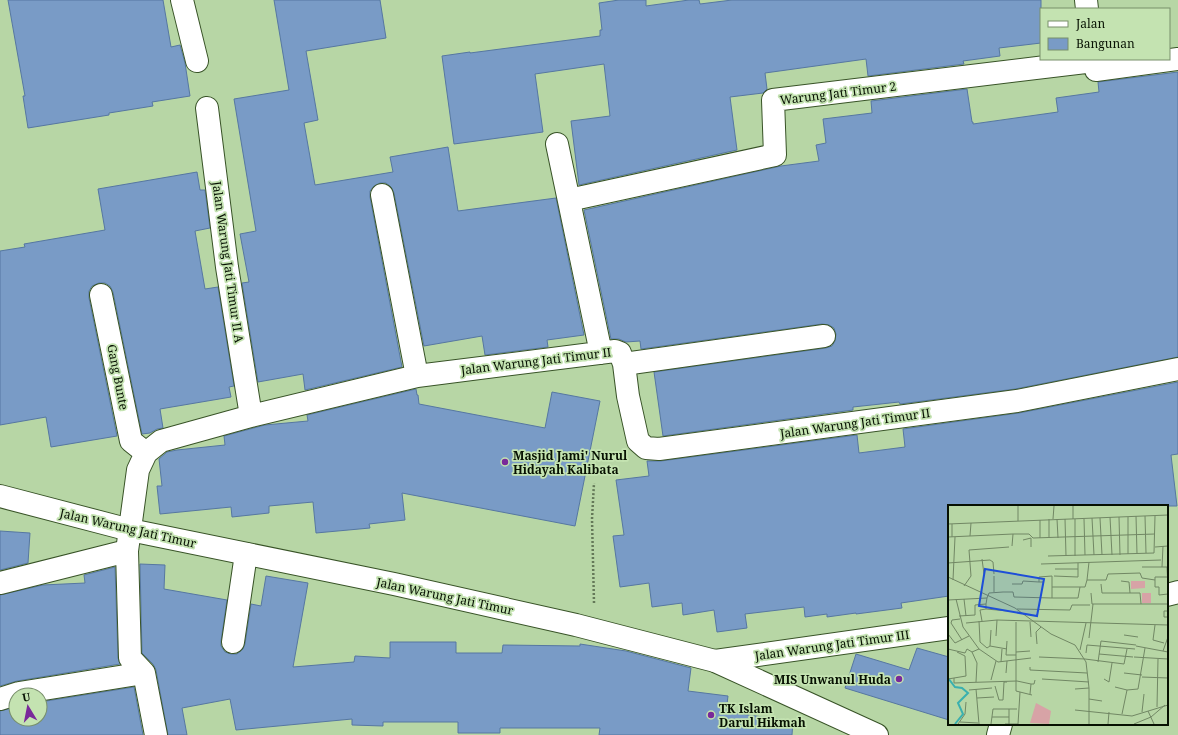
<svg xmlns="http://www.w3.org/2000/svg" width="1178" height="735" font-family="'Noto Serif',serif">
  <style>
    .building { fill: #799bc6; stroke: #5677a1 }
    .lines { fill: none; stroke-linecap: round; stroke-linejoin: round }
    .minor-casing { stroke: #385327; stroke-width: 24 }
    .secondary-casing { stroke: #385327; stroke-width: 24 }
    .path { stroke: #647958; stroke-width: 2.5; stroke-dasharray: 2 2; stroke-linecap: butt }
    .minor { stroke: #fff; stroke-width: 22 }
    .secondary { stroke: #fff; stroke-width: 22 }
    .poi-dot { fill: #79299a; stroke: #c4e3b1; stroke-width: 1.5 }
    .labels { text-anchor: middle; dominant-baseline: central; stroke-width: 3.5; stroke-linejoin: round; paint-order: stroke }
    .street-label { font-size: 12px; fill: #071102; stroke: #c4e3b1 }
    .poi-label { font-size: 12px; font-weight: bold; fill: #071102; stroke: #c4e3b1; text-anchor: start }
    .inset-river { fill: none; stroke: #3ab0af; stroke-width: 2 }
    .inset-road { fill: none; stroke: #718764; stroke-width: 1 }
    .view { fill: #1d4ed8; fill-opacity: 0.15; stroke: #1d4ed8; stroke-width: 2 }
    .inset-edge { fill: none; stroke: #071102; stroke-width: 2 }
  </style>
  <rect width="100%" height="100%" fill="#b7d6a5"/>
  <!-- building -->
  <path class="building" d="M8 0H163L171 47 180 45 185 63 190 96 152 102 153 106 109 113V115L28 128 23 96H25Z
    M274 0H380L386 38 306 51 318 120 304 123 315 185 393 172 390 157 448 147 458 211 556 198 584 335 547 340 548 347 485 355 482 336 424 346 394 193 391 187 386 183H380L374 186 370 191V197L402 367 305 390 303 374 258 382 242 283 249 282 240 234 256 231 234 99 289 90Z
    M619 0H646V6L689 0H699L700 4 732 0H1041V43L999 48 1000 56 963 61 964 64 868 76 866 59 765 73 767 89 763 93 730 97 737 150 579 185 571 121 610 116 604 64 535 74 543 132 454 144 442 56 470 52V53L600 36V30H602L599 3Z
    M1178 72V357L1015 389 900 404 899 402 853 407V410L663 436 654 372 826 348 832 346 835 341 836 334 834 328 829 325 822 324 641 349 640 341 626 342 619 339H611L584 210 781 166 819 161 816 145 826 143 823 119 872 113 871 101 967 89 972 122H973V124L1058 112 1056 98 1099 92 1098 82Z
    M197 172 200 190H205L210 228 195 231 205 289 218 287 234 386 229 387 231 397 160 409 163 428 157 429 150 433 142 434 113 292 110 286 105 283H99L92 286 89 291V298L117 436 51 447 46 417 0 425V251L25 247 24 244 105 230 98 189Z
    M1178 382V454L1171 455 1177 506H949V596L901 603 902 608 856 614V613L827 617V614L805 617 804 607 745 614 747 628 717 632 714 610 683 615 682 603 652 607 649 583 620 587 613 536 624 535 616 480 649 476 647 461H661L857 435 859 453 905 447 903 429 1019 413Z
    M416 389 417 395H418L419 404 545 428 552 392 600 401 575 526 402 493 405 520 369 524 370 528 316 533 313 502 269 506V513L232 517 231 507 160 514 157 486H162L159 459 167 452 177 450 225 445 224 436 265 425 308 421 307 415Z
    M0 531 30 533 28 563 0 570Z
    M140 564 165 565 164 589 227 600 221 641V646L225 652 231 654H237L243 649 245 644 251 604 261 606 266 576 308 583 293 667 354 662 355 656 390 658V642H456V653H502L503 645 580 646V644L626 651 691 668 688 691 728 696 726 712 793 721 792 735H599L600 728H500V733H458V722H383V726L352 725V719L236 730 230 699 182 708 187 735H168L156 670 153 664 142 653Z
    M115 567 118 658 120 664 17 681 0 686V595L43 585 85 583 84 575Z
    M917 648 949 657V720L845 688 856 654 909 670Z
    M134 687 143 735H0V711L16 707V719H40V702Z"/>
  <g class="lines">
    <!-- minor casing -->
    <g class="minor-casing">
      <path id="minor" d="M182 0 197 61
        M1086 0 1087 9
        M1094 59 1096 70 1178 59
        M207 108 227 267 251 416
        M557 144 601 353
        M382 195 417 376
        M569 200 775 155 773 100 1094 61
        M101 295 131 441 146 453
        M624 364 824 336
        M0 583 127 551 138 470 146 453 161 441 251 416 417 376 615 351 620 353 624 364 628 396 638 441 646 448 659 449 1017 401 1178 369
        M1167 595 1178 592
        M233 642 246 554
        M715 661 949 628
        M144 673 156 735
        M0 699 19 693 144 673 130 658 127 551
        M998 735 1001 724"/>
    </g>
    <!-- secondary casing -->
    <g class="secondary-casing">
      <path id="secondary" d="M0 496 130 530 394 584 576 625 715 661 877 735"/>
    </g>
    <!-- path -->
    <path class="path" d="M594 603 592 519 594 483"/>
    <!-- minor -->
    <use href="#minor" class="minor"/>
    <!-- secondary -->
    <use href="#secondary" class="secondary"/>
  </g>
  <!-- markers -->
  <g class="poi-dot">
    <circle cx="505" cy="462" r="4"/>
    <circle cx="899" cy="679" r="4"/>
    <circle cx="711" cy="715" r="4"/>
  </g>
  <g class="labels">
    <!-- street labels -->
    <g class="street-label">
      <text transform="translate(838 93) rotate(-7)">Warung Jati Timur 2</text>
      <text transform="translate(228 262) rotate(82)">Jalan Warung Jati Timur II A</text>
      <text transform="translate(536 361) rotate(-7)">Jalan Warung Jati Timur II</text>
      <text transform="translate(118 377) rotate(79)">Gang Bunte</text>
      <text transform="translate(855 423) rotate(-8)">Jalan Warung Jati Timur II</text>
      <text transform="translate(128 528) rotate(13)">Jalan Warung Jati Timur</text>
      <text transform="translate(445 596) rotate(12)">Jalan Warung Jati Timur</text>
      <text transform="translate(832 645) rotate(-8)">Jalan Warung Jati Timur III</text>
    </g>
    <!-- poi labels -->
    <g class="poi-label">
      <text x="513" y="455">Masjid Jami' Nurul<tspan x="513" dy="14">Hidayah Kalibata</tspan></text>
      <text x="891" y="679" text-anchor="end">MIS Unwanul Huda</text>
      <text x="719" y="708">TK Islam<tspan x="719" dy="14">Darul Hikmah</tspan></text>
    </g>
  </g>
  <!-- overview -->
  <g transform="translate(948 505)">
    <rect width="220" height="220" fill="#b7d6a5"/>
    <path d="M183 76H197V83L183 84ZM194 88H203V98H194ZM88 198 103 206 101 219 82 218Z" fill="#d7a3a6"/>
    <path class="inset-river" d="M0 173 7 182 14 183 20 188 10 198 15 209 7 219"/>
    <path class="inset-road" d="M70 1V16M188 11 189 49M197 11 198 48M162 12 164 50M171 12 172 50M180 12V49M144 13 146 50M152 13 154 50M101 14V33M105 14 106 1M109 14 110 33M117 14 118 51M125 14V1M127 14V51M136 14 137 50M92 15V33M0 19 220 10M4 19V32M22 31 23 18M0 32 65 29H81L85 33 207 29M75 35 83 33V42M64 41 65 29M207 42 220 41M100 51 206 48 207 11M34 54 36 69M0 58 42 55 45 57 46 69M93 59 213 55M194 62H220M214 62 215 41M219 62 220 82M107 64H130M106 71 130 72V58M0 72 67 103 103 129 127 140 138 157 141 183V219M5 75 7 32M139 75 141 57M207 75V72H219M173 76 181 77 182 88M95 77H91V72L104 71M64 79H74L75 76 91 77M153 79 154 88H192L193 99M16 81 23 71 21 45 61 42M104 82H137L139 75H158L160 69 192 68 194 73 207 75V82H211M211 82V90L220 89M46 87V71M143 88 144 99H220M104 93H130L132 82M8 94 15 122 31 144 50 157 83 153M16 94 18 111M0 95 39 93 41 88 55 87H65L66 92 104 93V71M38 104 60 106M69 104 122 105 124 100H142M220 106H216V112H220M11 111 27 110V100L38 99 39 93M12 114 4 115 3 118 14 135M31 116 32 137 39 143 42 141 43 125M34 116 32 105 38 104V99M68 117V186L84 190M82 117 83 132M18 118 49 115 220 120M207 120 205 135 216 138M0 129 7 138 21 131M176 130 190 132M48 131 49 115M141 133 145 99M59 136 58 150H68M89 139 88 127 93 122M42 141 59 144M188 141 220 147M0 144 17 148 19 144 24 147M132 145 138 118M215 146 220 132M68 147 82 146M138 148 139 140 187 144M151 149 185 152M91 152 137 154 176 159 179 144M186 152 220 154M53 157 54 144M150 157 153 136 188 140M82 162V165L139 168M58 168 59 156M176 168 194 170M194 172 220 173M6 173V178L69 176M0 174 18 171 17 151 9 147M94 174 141 177M156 174 161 177 164 158M43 175 48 156M69 176 83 179M28 177 29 158 24 147 31 144M47 181 51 195H55L56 177H59M167 182 179 185M28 184 31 219M127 184 141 183M21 185 44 183M82 189 83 179H86L87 175M29 193 46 192M141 194 154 196M209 202 210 154M61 204V219M127 205 184 211 220 200M200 206 206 219M194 207 196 189M174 209 179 185 190 184 197 143M44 212H61M12 217 30 218M10 219 17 209 18 197M43 219 45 204H69M57 219H70M70 219 72 187M160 219 161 207M186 219 203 212 217 200"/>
    <path class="view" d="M37 64 96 74 89 111 31 101Z"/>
    <rect width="220" height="220" class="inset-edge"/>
  </g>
  <!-- legend -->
  <rect x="1040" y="8" width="130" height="52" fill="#c4e3b1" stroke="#788f6b"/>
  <rect x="1048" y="21" width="20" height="6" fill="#ffffff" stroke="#788f6b"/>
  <text x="1076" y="28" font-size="12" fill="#071102">Jalan</text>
  <rect x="1048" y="38" width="20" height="12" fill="#799bc6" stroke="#788f6b"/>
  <text x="1076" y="48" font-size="12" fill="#071102">Bangunan</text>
  <!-- north arrow -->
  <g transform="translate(28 707) rotate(350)"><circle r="19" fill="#c4e3b1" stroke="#788f6b"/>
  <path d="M0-3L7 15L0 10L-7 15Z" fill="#79299a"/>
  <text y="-6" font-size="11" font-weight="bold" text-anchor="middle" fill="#071102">U</text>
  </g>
</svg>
